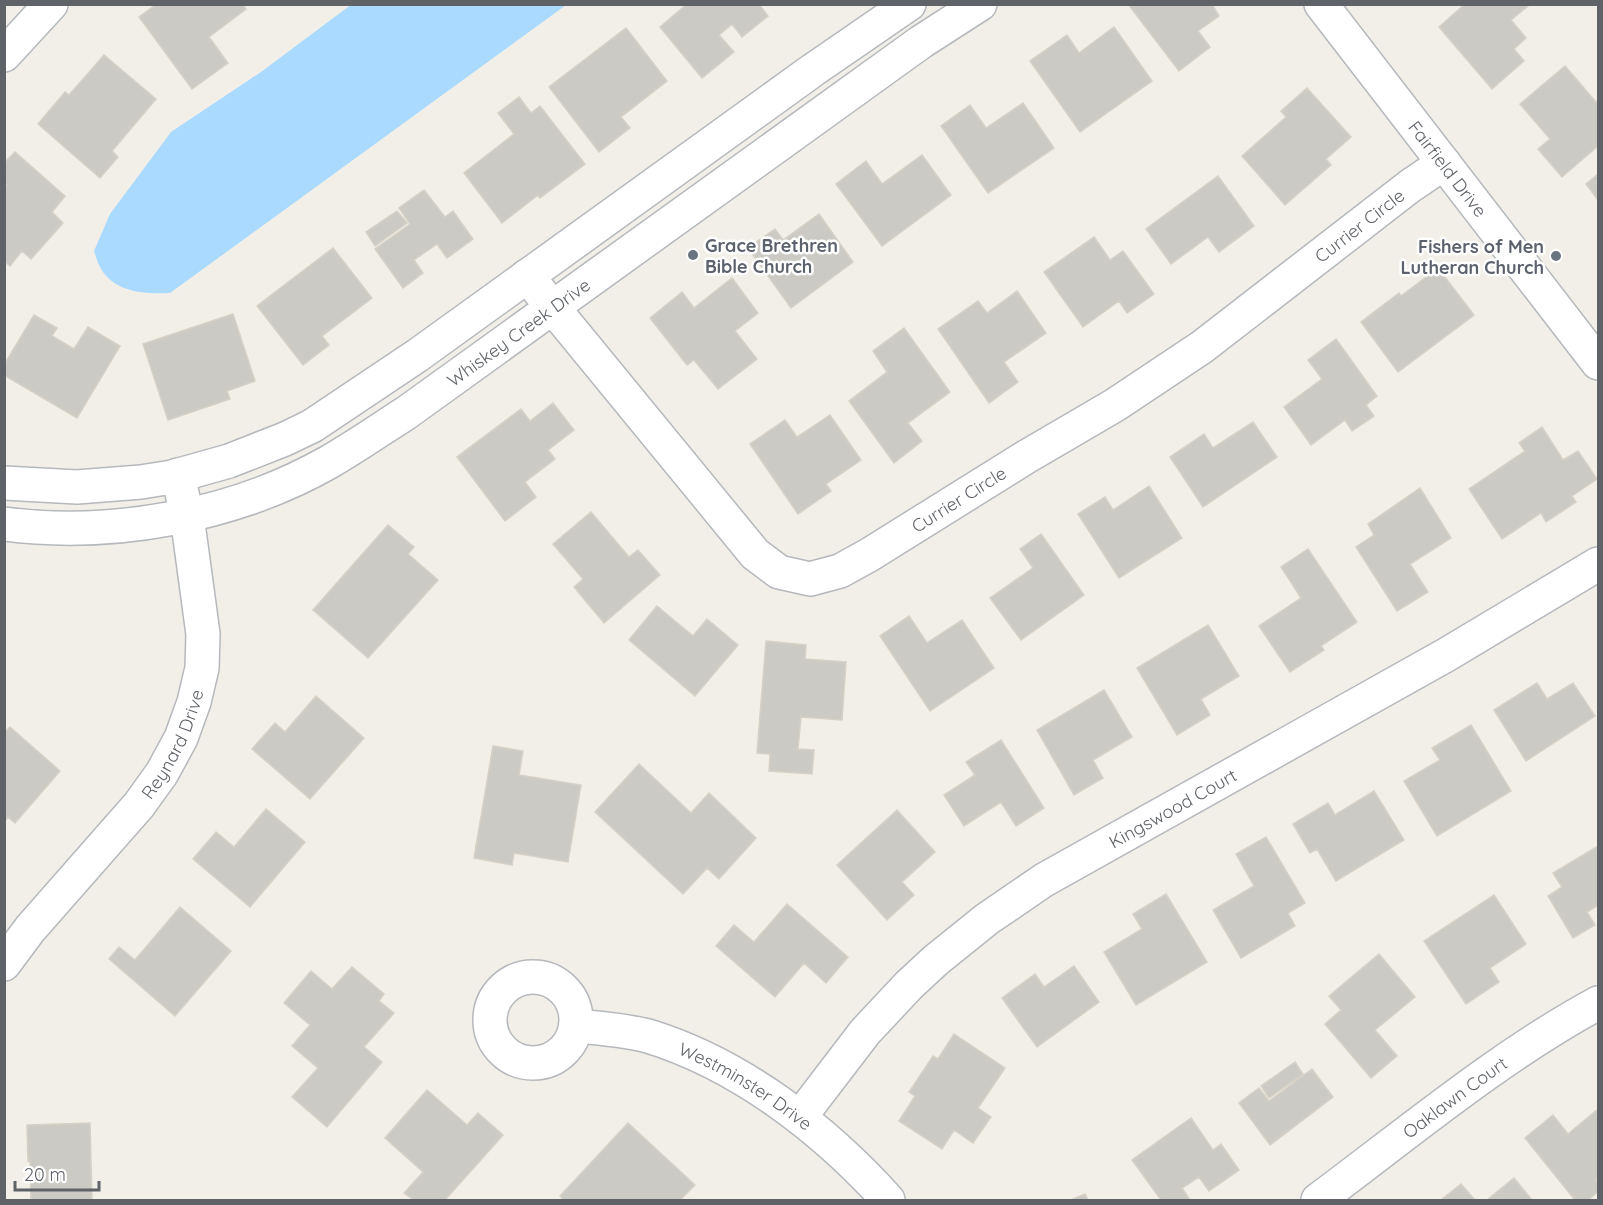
<svg xmlns="http://www.w3.org/2000/svg" width="1603" height="1205" font-family="Quicksand,sans-serif">
  <style>
    .water { fill: #aadaff }
    .building { fill: #cccac5; stroke: #d6d1c6; stroke-width: 1.5 }
    .lines { fill: none; stroke-linecap: round; stroke-linejoin: round }
    .minor-casing { stroke: #b5b8bc; stroke-width: 36 }
    .tertiary-casing { stroke: #b5b8bc; stroke-width: 36 }
    .minor { stroke: #fff; stroke-width: 33 }
    .tertiary { stroke: #fff; stroke-width: 33 }
    .worship-dot { fill: #6b7280; stroke: #fff; stroke-width: 2 }
    .labels { text-anchor: middle; dominant-baseline: central; stroke-width: 5; stroke-linejoin: round; paint-order: stroke }
    .street-label { font-size: 18px; fill: #5f6368; stroke: #fff }
    .worship-label { font-size: 18px; font-weight: bold; fill: #5b616d; stroke: #fff; text-anchor: start }
  </style>
  <rect width="100%" height="100%" fill="#f1efe8"/>
  <!-- water -->
  <path class="water" d="M352 4 566 5 170 293C145 294 116 293 101 269 98 264 96 257 94 251L110 214 171 132 261 72Z"/>
  <!-- building -->
  <path class="building" d="M157 4H242L246 9 209 37 228 63 192 89 139 17Z
    M687 4H759L768 16 742 37 732 24 719 35 734 52 702 78 660 27Z
    M1128 4H1212L1219 16 1198 31 1210 47 1179 71Z
    M1465 4H1526L1528 6 1511 20 1526 38 1514 49 1524 61 1492 89 1439 27Z
    M1114 27 1152 81 1080 132 1030 61 1067 35 1079 53Z
    M626 28 667 81 621 117 630 128 599 152 549 87Z
    M104 55 156 99 112 151 118 157 100 178 38 124 65 92 69 95Z
    M1565 66 1596 102 1598 100V146L1562 177 1538 149 1550 139 1520 104Z
    M1307 88 1351 137 1326 159 1331 165 1285 205 1242 156 1286 117 1281 111Z
    M519 97 531 113 540 106 585 164 540 198 538 195 502 223 464 173 514 134 498 113Z
    M1023 103 1054 148 988 193 941 126 970 105 986 128Z
    M15 152 65 196 52 212 63 223 31 259 22 251 10 266 4 261V187L7 185 4 182V163Z
    M922 155 951 195 882 246 836 184 866 161 882 184Z
    M1598 174V200L1586 184Z
    M1218 176 1254 226 1219 252 1208 237 1171 264 1146 229Z
    M424 190 445 217 453 211 473 239 447 258 437 244 414 260 423 273 403 288 375 249 410 224 399 208Z
    M397 211 407 223 375 246 366 232Z
    M819 214 853 262 791 308 748 248 775 229 783 240Z
    M1094 237 1110 260 1123 251 1154 294 1127 313 1119 301 1083 327 1044 272Z
    M333 248 372 298 322 336 329 345 303 365 257 306Z
    M1438 268 1474 315 1398 372 1361 322 1399 293 1401 296Z
    M732 278 758 313 735 331 757 359 718 389 694 360 687 365 650 318 682 292 694 308Z
    M1017 291 1046 333 1004 362 1018 382 989 403 938 329 978 301 987 313Z
    M233 314 255 381 227 391 230 399 168 420 143 344Z
    M34 315 57 328 52 336 74 349 88 327 120 346 77 418 4 375V365Z
    M904 328 950 392 908 423 922 441 894 463 849 401 887 372 873 351Z
    M1336 339 1377 396 1366 405 1374 416 1352 431 1345 420 1311 445 1284 407 1322 379 1308 360Z
    M553 403 574 430 548 450 555 459 525 482 536 497 505 521 457 457 521 409 530 421Z
    M830 415 861 460 826 484 831 491 798 514 750 444 785 420 797 437Z
    M1253 422 1277 457 1203 507 1170 457 1204 434 1213 448Z
    M1542 427 1563 460 1578 451 1597 479 1572 496 1576 502 1546 522 1541 513 1502 539 1469 489 1525 451 1519 443Z
    M1149 486 1182 538 1119 578 1078 514 1105 497 1113 510Z
    M1420 488 1451 538 1410 564 1428 592 1397 611 1356 547 1374 535 1368 524Z
    M591 512 629 557 638 550 660 575 604 623 574 587 583 579 553 544Z
    M388 525 414 547 408 554 438 580 368 658 313 610Z
    M1041 534 1084 595 1021 640 990 598 1033 568 1020 549Z
    M1308 549 1357 622 1321 646 1324 650 1290 672 1259 626 1301 598 1281 567Z
    M657 606 693 636 707 619 738 645 695 696 629 640Z
    M909 616 927 643 962 620 994 668 930 711 880 636Z
    M1208 625 1239 676 1201 699 1210 715 1177 735 1137 668Z
    M766 641 806 645 805 659 846 662 842 720 801 717 798 749 814 750 812 774 769 771 770 754 757 753Z
    M1537 683 1547 699 1573 683 1595 716 1526 761 1494 710Z
    M1104 690 1132 737 1093 760 1103 778 1074 795 1037 730Z
    M316 696 364 738 310 799 252 749 275 723 285 732Z
    M1471 725 1511 791 1437 836 1404 781 1440 760 1432 748Z
    M10 727 60 771 15 823 8 817 4 822V733Z
    M1001 740 1044 808 1016 826 1001 802 964 826 944 795 975 775 966 762Z
    M493 746 523 751 519 775 581 785 568 862 514 853 512 865 474 858Z
    M639 764 691 813 709 793 756 838 719 879 707 868 683 894 595 812Z
    M1374 791 1404 840 1336 881 1317 849 1310 853 1293 824 1328 803 1335 815Z
    M266 809 305 842 250 907 193 859 216 832 234 847Z
    M897 810 935 852 902 882 914 895 887 920 837 865Z
    M1266 837 1305 903 1288 913 1295 926 1241 958 1213 910 1254 886 1236 854Z
    M1598 846V905L1587 912 1595 925 1573 938 1548 896 1562 887 1553 873Z
    M1166 894 1207 962 1136 1005 1104 952 1142 929 1133 914Z
    M1494 895 1526 944 1490 968 1499 982 1466 1004 1424 941Z
    M787 904 848 957 826 983 804 963 775 997 716 946 734 925 754 942Z
    M180 907 231 951 175 1016 109 959 119 947 135 960Z
    M1379 954 1415 997 1375 1030 1397 1056 1371 1078 1325 1024 1341 1010 1329 996Z
    M1074 966 1099 1002 1037 1047 1002 998 1035 974 1044 987Z
    M352 967 384 994 379 1001 394 1013 364 1047 382 1062 327 1127 292 1097 318 1068 292 1046 310 1025 284 1003 311 971 332 989Z
    M954 1034 1005 1068 978 1108 991 1117 973 1143 954 1130 942 1149 899 1121 915 1096 909 1092 933 1056 938 1059Z
    M1295 1062 1303 1074 1269 1098 1261 1086Z
    M1312 1069 1333 1097 1270 1145 1239 1103 1259 1088 1269 1101Z
    M427 1090 467 1125 478 1113 503 1135 445 1200H414L404 1193 423 1172 385 1138Z
    M1598 1109V1178L1596 1180 1598 1184V1192L1588 1200H1575L1525 1138 1553 1115 1568 1134Z
    M1191 1118 1213 1150 1221 1144 1239 1170 1209 1191 1199 1177 1182 1188 1190 1200H1161L1132 1160Z
    M90 1123 92 1200H31L30 1160 28 1161 27 1125Z
    M628 1123 695 1185 680 1200H564L560 1196Z
    M1514 1178 1532 1200H1487Z
    M1461 1184 1475 1200H1441Z
    M1085 1194 1088 1200H1071Z"/>
  <g class="lines">
    <!-- minor casing -->
    <g class="minor-casing">
      <g id="minor">
        <path id="s1" d="M1321 4 1598 363"/>
        <path d="M4 55 51 4"/>
        <path id="s2" d="M527 276 755 554 779 572 810 579 840 571 869 555 1026 457 1115 405 1202 347 1410 186 1444 163"/>
        <path id="s3" d="M4 964 30 929 139 805 162 773 181 738 194 702 202 668 203 634 187 516 178 475"/>
        <circle cx="533" cy="1020" r="43"/>
        <path id="s4" d="M576 1026C600 1028 625 1030 648 1036 740 1064 825 1130 888 1200"/>
        <path id="s5" d="M800 1117 865 1032 909 985 936 960 987 919 1044 880 1446 655 1598 564"/>
        <path id="s6" d="M1318 1200C1408 1133 1500 1056 1598 1003"/>
      </g>
    </g>
    <!-- tertiary casing -->
    <g class="tertiary-casing">
      <g id="tertiary">
        <path d="M4 483 77 487 141 482 172 477 229 461 285 439 312 426 418 355 813 70 909 4"/>
        <path id="s7" d="M4 524C112 538 234 516 329 462 355 447 381 429 406 413L921 42 980 4"/>
      </g>
    </g>
    <!-- minor -->
    <use href="#minor" class="minor"/>
    <!-- tertiary -->
    <use href="#tertiary" class="tertiary"/>
  </g>
  <!-- markers -->
  <g class="worship-dot">
    <circle cx="693" cy="255" r="6"/>
    <circle cx="1556" cy="256" r="6"/>
  </g>
  <g class="labels">
    <!-- street labels -->
    <g class="street-label">
      <text stroke="none"><textPath href="#s1" startOffset="208">Fairfield Drive</textPath></text>
      <text stroke="none"><textPath href="#s2" startOffset="1077">Currier Circle</textPath></text>
      <text stroke="none"><textPath href="#s7" startOffset="566">Whiskey Creek Drive</textPath></text>
      <text stroke="none"><textPath href="#s2" startOffset="591">Currier Circle</textPath></text>
      <text stroke="none"><textPath href="#s3" startOffset="279">Reynard Drive</textPath></text>
      <text stroke="none"><textPath href="#s5" startOffset="490">Kingswood Court</textPath></text>
      <text stroke="none"><textPath href="#s4" startOffset="183">Westminster Drive</textPath></text>
      <text stroke="none"><textPath href="#s6" startOffset="171">Oaklawn Court</textPath></text>
    </g>
    <!-- worship labels -->
    <g class="worship-label">
      <text x="705" y="245">Grace Brethren<tspan x="705" dy="21">Bible Church</tspan></text>
      <text x="1544" y="246" text-anchor="end">Fishers of Men<tspan x="1544" dy="21">Lutheran Church</tspan></text>
    </g>
  </g>
  <!-- border -->
  <rect width="1603" height="1205" fill="none" stroke="#5f6368" stroke-width="12"/>
  <!-- scale -->
  <path d="M15 1181v9h84v-9" fill="none" stroke="#5f6368" stroke-width="3"/>
  <text x="24" y="1181" font-size="18" fill="#5f6368" stroke="#ffffff" stroke-width="4.5" paint-order="stroke">20 m</text>
</svg>
